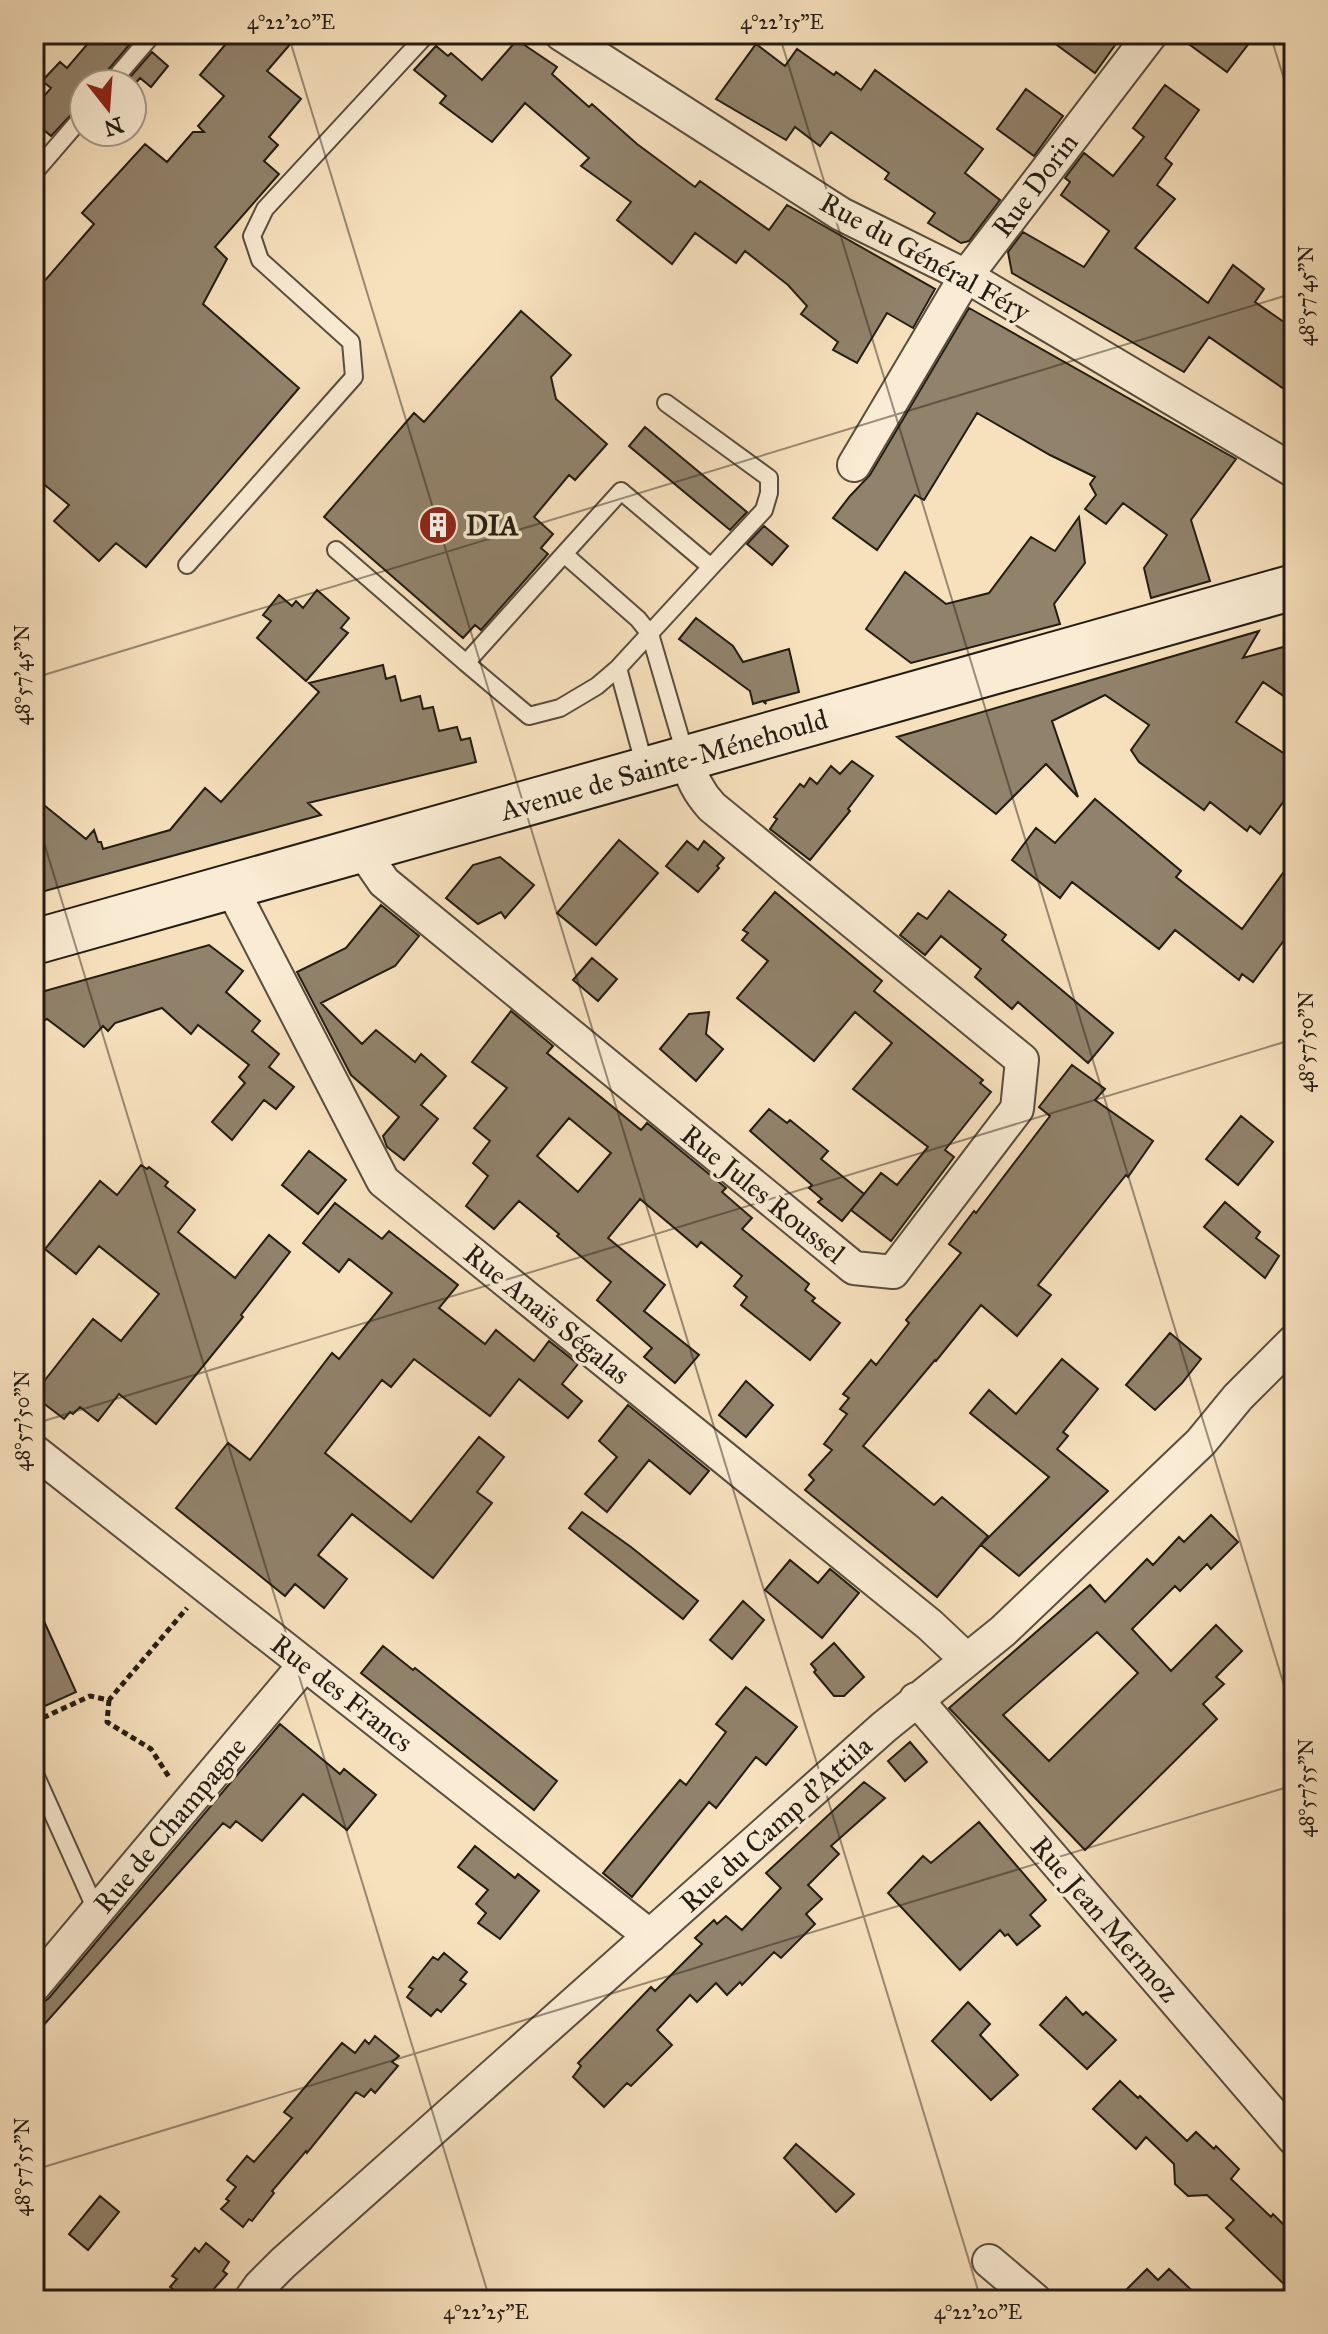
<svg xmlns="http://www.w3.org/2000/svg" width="1328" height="2334" font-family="'IM FELL Great Primer',serif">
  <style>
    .building { fill: #91826b; stroke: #231c13; stroke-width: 2; fill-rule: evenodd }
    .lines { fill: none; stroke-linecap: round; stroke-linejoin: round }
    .service-casing { stroke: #584d3e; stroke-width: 20 }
    .minor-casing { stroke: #584d3e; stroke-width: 36 }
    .secondary-casing { stroke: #231c13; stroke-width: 48 }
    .path { stroke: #231c13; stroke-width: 5; stroke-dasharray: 6 4; stroke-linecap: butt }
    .service { stroke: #faecd4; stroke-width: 16 }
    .minor { stroke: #faecd4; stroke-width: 32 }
    .secondary { stroke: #faecd4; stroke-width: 44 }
    .ticks { fill: none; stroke: #231c13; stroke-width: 2; stroke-opacity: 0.45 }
    .labels { text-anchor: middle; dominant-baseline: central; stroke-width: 7; stroke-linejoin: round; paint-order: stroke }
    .street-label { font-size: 28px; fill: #231c13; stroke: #faecd4 }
    .poi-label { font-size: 28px; font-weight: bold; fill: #231c13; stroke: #faecd4; text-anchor: start }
    .neatline { fill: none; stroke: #231c13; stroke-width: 3 }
    .ticks-label { font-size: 20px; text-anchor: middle; fill: #231c13 }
  </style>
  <rect width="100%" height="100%" fill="#f7e1bd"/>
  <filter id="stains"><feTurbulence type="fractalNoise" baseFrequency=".0025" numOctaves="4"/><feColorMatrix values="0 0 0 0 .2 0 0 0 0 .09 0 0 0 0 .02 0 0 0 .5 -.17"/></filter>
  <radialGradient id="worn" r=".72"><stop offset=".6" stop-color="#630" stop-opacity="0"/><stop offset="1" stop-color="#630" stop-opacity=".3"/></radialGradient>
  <!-- building -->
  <path class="building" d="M96 34H131L135 38 102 77 99 84H84V101L51 136 34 121V108L51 88 42 81 60 62 67 68Z
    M234 34H299L267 71 301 99 269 137 278 145 264 161 279 174 215 247 227 259 203 304 299 388 146 567 116 543 99 561 54 521 69 505 34 476V293L94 224 82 213 145 144 167 162 193 132H204L198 126 224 96 200 75Z
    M1042 34H1123L1095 73Z
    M1175 34H1256L1227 72Z
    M517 40 557 67 552 74 589 107 592 104 637 144 695 187 700 181 769 230 787 205 935 289 913 328 887 313 857 363 833 350 838 342 801 314 807 306 788 285 745 251 736 263 695 233 672 264 617 220 631 202 581 166 589 158 525 103 492 142 440 103 446 96 414 70 436 46 448 56 451 53 482 80Z
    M756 44 785 66 797 49 834 75 836 72 861 90 875 70 983 149 965 173 1000 200 969 241 961 243 928 223 935 213 885 179 889 173 831 132 820 146 795 127 786 140 716 99Z
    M152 52 168 66 151 87 140 78 135 84H124Z
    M1165 85 1199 110 1165 158 1172 164 1157 185 1175 199 1135 248 1208 303 1233 265 1264 289 1255 302 1294 329V396L1209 337 1184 372 1012 273 1008 252 1023 232 1084 267 1109 231 1061 195 1070 182 1065 178 1084 153 1113 176 1144 137 1133 128Z
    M1026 89 1063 116 1034 156 997 129Z
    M969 308 1236 459 1191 520 1210 581 1151 598 1144 568 1167 535 1123 503 1106 524 1085 509 1096 495 1090 484 1095 477 1050 455 977 413 924 500 915 495 877 550 833 518 850 496 870 475Z
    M521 311 571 355 551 377 556 399 607 444 575 480 569 475 534 517 553 534 541 548 548 554 481 630 475 625 463 638 324 517 414 413 424 422Z
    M645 427 747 512 730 530 629 446Z
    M1079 517 1085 563 1054 604 1060 624 911 663 866 629 905 572 946 604 989 593 1031 537 1055 551Z
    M764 526 788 546 772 565 747 544Z
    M317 590 349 618 341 628 348 633 306 681 257 638 271 621 263 615 279 595 292 606 296 601 303 608Z
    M696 618 733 646 743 662 789 649 799 692 765 701 766 704 763 701 753 704 750 691 679 639Z
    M1259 631 1243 658 1294 644V703L1263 682 1236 722 1294 760V787L1260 834 1250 826 1247 831 1210 802 1204 810 1139 762 1131 750 1149 725 1105 695 1052 721 1078 797 1046 764 996 814 897 737Z
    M383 665 386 679 395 676 401 701 420 696 423 709 433 707 439 731 457 727 461 740 470 738 476 762 308 803 321 815 34 894V797L86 839 94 830 98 842H101L103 849 170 830 205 788 221 802 319 692 309 683Z
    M852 761 873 776 848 809 850 811 810 860 770 829 777 819 774 817 800 784 804 787 810 778 817 784 831 766 840 774Z
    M1095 799 1181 871 1176 877 1242 929 1294 858V927L1253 982 1242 974 1239 980 1175 930 1159 949 1072 882 1060 898 1012 860 1036 828 1055 843Z
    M619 840 658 873 596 945 557 913Z
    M687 841 698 850 704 841 724 858 717 866 719 868 698 892 666 866Z
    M500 857 534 885 505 918 501 912 478 924 446 898 473 865Z
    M949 891 1006 935 1002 940 1113 1033 1088 1063 1018 1002 1012 1009 975 977 981 969 941 936 925 955 900 935 918 913 927 919Z
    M775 892 882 981 874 991 983 1080 980 1083 991 1092 945 1150 954 1157 891 1241 851 1210 881 1173 897 1185 928 1147 853 1089 892 1043 855 1012 814 1061 737 998 768 961 742 940 748 933 743 930Z
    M381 905 419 936 395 966 321 1003 362 1044 376 1030 415 1062 421 1054 446 1076 421 1105 438 1119 404 1160 387 1147 383 1136 399 1117 351 1075 297 972 346 948Z
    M209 945 243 971 226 992 260 1021 252 1031 279 1054 269 1067 294 1087 276 1109 264 1100 232 1140 212 1122 245 1083 239 1077 249 1065 198 1025 191 1034 162 1008 115 1023 108 1031 103 1026 84 1047 47 1019 34 1025V994Z
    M592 958 617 979 598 1001 573 980Z
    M511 1011 553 1046 547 1053 641 1130 647 1123 726 1188 722 1192 752 1218 742 1229 809 1284 805 1290 815 1298 812 1301 840 1323 810 1360 741 1305 747 1297 734 1286 742 1276 701 1242 697 1247 640 1199 608 1238 665 1285 644 1311 699 1355 675 1383 644 1357 652 1348 597 1300 611 1282 557 1236 559 1234 519 1201 494 1229 466 1206 488 1176 473 1163 490 1141 474 1128 507 1088 472 1062ZM569 1118 611 1153 578 1192 537 1156Z
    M709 1012 706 1034 723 1049 696 1081 660 1049 689 1014Z
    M1072 1065 1105 1089 1095 1100 1153 1141 1128 1177 1126 1175 1038 1285 1051 1295 1017 1336 981 1305 936 1361 935 1360 863 1446 934 1505 942 1497 988 1536 937 1597 805 1490 814 1480 809 1475 832 1450 824 1444 847 1414 840 1409 849 1398 843 1394 871 1360 876 1365 909 1323 906 1320 961 1253 949 1244 974 1211 976 1213 1050 1116 1039 1107Z
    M769 1109 787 1123 790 1120 828 1151 821 1159 864 1194 842 1221 818 1202 822 1199 809 1188 812 1185 750 1131Z
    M1241 1116 1273 1142 1238 1185 1206 1159Z
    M309 1151 346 1180 318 1214 282 1185Z
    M141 1165 147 1169 149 1167 168 1182 165 1186 195 1210 178 1232 235 1278 269 1235 290 1252 241 1315 243 1317 156 1424 119 1394 98 1421 80 1407 73 1414 70 1412 64 1419 34 1396V1394L93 1319 121 1341 159 1294 99 1246 76 1274 45 1249 100 1181 117 1195Z
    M1225 1202 1260 1232 1256 1238 1279 1256 1265 1278 1204 1227Z
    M335 1203 382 1239 389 1231 458 1285 439 1308 485 1344 496 1330 534 1361 549 1341 578 1364 562 1384 582 1401 568 1418 519 1379 490 1416 414 1359 391 1387 382 1380 325 1453 411 1522 479 1437 504 1457 477 1492 492 1503 433 1578 352 1514 318 1555 347 1579 324 1608 295 1584 285 1596 176 1508 228 1443 250 1460 332 1353 339 1359 392 1293 349 1259 339 1272 303 1243Z
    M1170 1333 1201 1359 1182 1383 1155 1410 1126 1385Z
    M1062 1359 1098 1389 1063 1432 1068 1436 1057 1449 1108 1491 1019 1576 981 1545 1049 1477 970 1413 989 1390 1016 1414Z
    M746 1381 773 1405 746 1437 719 1415Z
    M628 1405 709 1471 690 1494 649 1460 607 1512 585 1494 617 1457 599 1441Z
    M582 1512 631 1547 698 1601 683 1619 569 1528Z
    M1211 1515 1238 1542 1211 1569 1207 1564 1180 1591 1175 1586 1132 1629 1171 1671 1216 1625 1242 1651 1216 1677 1224 1684 1203 1704 1217 1719 1085 1850 949 1708 1090 1585 1105 1602 1147 1559 1153 1565 1179 1537 1184 1542ZM1097 1632 1138 1673 1049 1761 1003 1715Z
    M790 1560 818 1583 830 1569 859 1593 822 1638 765 1590Z
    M34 1599 76 1692 34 1711Z
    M743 1601 764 1620 732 1659 710 1640Z
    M834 1643 864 1677 844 1696H834L814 1672 816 1670 811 1664Z
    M383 1646 413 1670 415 1668 557 1781 534 1810 361 1673Z
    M746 1687 797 1727 766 1765 756 1757 716 1808 709 1802 632 1897 603 1873 680 1780 686 1785 726 1732 716 1724Z
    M280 1724 340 1774 344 1769 376 1795 347 1830 303 1794 262 1841 236 1821 230 1828 223 1823 34 2036V2005L41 2004 49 1998Z
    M910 1742 927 1762 905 1781 888 1761Z
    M864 1782 885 1798 831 1846 839 1854 808 1885 822 1899 806 1914 815 1924 781 1958 774 1952 742 1985 740 1982 727 1995 716 1983 697 2002 690 1995 657 2030 672 2045 631 2086 627 2083 604 2107 573 2077 581 2066 578 2063 651 1987 655 1991 702 1944 695 1938 714 1920 717 1924 726 1916 742 1930 781 1888 766 1873Z
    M979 1822 1046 1900 1030 1915 1040 1926 1017 1945 1008 1934 1005 1936 1000 1930 960 1970 888 1893 923 1856 931 1863Z
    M475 1846 515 1878 518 1874 539 1891 500 1939 478 1923 486 1913 476 1904 488 1890 458 1867Z
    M444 1953 467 1972 460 1980 466 1984 441 2012 437 2009 431 2016 407 1997 413 1989 409 1987 433 1957 438 1960Z
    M1066 1997 1083 2015 1086 2012 1116 2040 1087 2069 1040 2025Z
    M968 2002 990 2024 980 2035 1018 2075 991 2100 932 2041Z
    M375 2036 399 2056 392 2062 398 2066 375 2093 371 2089 364 2097 356 2092 307 2153 306 2151 272 2191 274 2193 252 2221 249 2219 243 2227 221 2209 229 2201 226 2199 236 2187 227 2180 247 2156 254 2162 292 2118 284 2112 342 2043 355 2053 365 2040 369 2044Z
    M1120 2081 1138 2098 1140 2096 1187 2141 1196 2132 1214 2149 1216 2146 1239 2169 1231 2179 1271 2217 1273 2214 1294 2235V2294L1226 2228 1234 2220 1207 2195 1188 2196 1175 2184 1174 2164 1146 2137 1136 2149 1093 2109Z
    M796 2144 854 2194 836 2212 784 2158Z
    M100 2196 119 2212 88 2250 69 2234Z
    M206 2243 229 2262 223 2271 227 2274 204 2300H186L170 2287 177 2279 172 2276 195 2248 199 2252Z
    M1147 2269 1158 2280 1169 2269 1202 2300H1116Z"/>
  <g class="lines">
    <!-- service casing -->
    <g class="service-casing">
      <path id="service" d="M110 84 153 34
        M34 173 84 115
        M666 403 769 478V493L764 510 711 567
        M336 550 466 663
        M564 554 621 491 711 567 618 668 597 686 560 708 529 716 466 663 564 554 638 619 650 634 686 757
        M187 565 354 377 351 342 260 260 252 236 265 209 427 34
        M618 668 645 767
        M34 1772 97 1912"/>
    </g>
    <!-- minor casing -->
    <g class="minor-casing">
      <path id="minor" d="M561 34 841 214 966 276 1294 471
        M854 465 966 276 1151 34
        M362 850 384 882 854 1268 893 1272 1017 1109 1022 1060 712 807C698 792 692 778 686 759
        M231 887 383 1181 930 1625 966 1659
        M34 1451 650 1936
        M916 1699 1294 2139
        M34 1986 305 1664
        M989 2261 1035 2300
        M250 2300 260 2286 283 2263 884 1727 1003 1631 1201 1442 1238 1397 1294 1341"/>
    </g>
    <!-- secondary casing -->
    <g class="secondary-casing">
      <path id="secondary" d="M34 942 1294 587"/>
    </g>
    <!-- path -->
    <path class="path" d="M109 1700 107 1722 151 1749 169 1777
      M34 1722 90 1696 109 1700 187 1608"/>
    <!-- service -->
    <use href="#service" class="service"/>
    <!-- minor -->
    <use href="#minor" class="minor"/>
    <!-- secondary -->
    <use href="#secondary" class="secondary"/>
  </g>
  <!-- ticks -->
  <path class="ticks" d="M288 34 981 2300M779 34 1294 1718M1270 34 1294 111M34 678 1294 293M34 810 490 2300M34 1424 1294 1039M34 2170 1294 1785"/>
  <!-- icons -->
  <defs>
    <g id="building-disc" transform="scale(2)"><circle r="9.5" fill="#8f2418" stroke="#faecd4"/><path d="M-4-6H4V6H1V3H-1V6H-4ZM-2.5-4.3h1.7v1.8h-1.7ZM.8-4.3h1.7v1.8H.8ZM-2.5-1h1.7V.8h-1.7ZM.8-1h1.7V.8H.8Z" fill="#fff"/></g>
  </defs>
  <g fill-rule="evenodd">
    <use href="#building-disc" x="438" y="525"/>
  </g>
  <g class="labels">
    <!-- street labels -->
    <g class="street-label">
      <text transform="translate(1035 185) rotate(-53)">Rue Dorin</text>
      <text transform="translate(925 257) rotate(29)">Rue du Général Féry</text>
      <text transform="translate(664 765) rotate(-16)">Avenue de Sainte-Ménehould</text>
      <text transform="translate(763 1194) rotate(39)">Rue Jules Roussel</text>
      <text transform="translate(547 1314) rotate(39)">Rue Anaïs Ségalas</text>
      <text transform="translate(342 1693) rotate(38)">Rue des Francs</text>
      <text transform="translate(776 1824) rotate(-42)">Rue du Camp d'Attila</text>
      <text transform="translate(170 1825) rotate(-50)">Rue de Champagne</text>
      <text transform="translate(1105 1919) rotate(49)">Rue Jean Mermoz</text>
    </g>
    <!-- poi labels -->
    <g class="poi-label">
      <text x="466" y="525">DIA</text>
    </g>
  </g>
  <!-- margin -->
  <rect width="1328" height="2334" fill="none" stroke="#f7e1bd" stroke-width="88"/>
  <!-- north arrow -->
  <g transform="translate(108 108) rotate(163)"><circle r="38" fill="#faecd4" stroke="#a49987" stroke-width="2"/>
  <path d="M0-6L14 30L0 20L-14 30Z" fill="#8f2418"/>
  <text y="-12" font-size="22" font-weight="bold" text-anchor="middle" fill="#231c13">N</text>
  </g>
  <rect x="44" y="44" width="1240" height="2246" class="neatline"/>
  <g class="ticks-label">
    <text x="291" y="29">4°22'20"E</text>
    <text x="782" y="29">4°22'15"E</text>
    <text transform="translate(1306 296) rotate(-90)" y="7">48°57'45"N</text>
    <text transform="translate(22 675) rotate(-90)" y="7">48°57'45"N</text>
    <text transform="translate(1306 1042) rotate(-90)" y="7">48°57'50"N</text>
    <text transform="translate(22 1421) rotate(-90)" y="7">48°57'50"N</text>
    <text transform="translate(1306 1788) rotate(-90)" y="7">48°57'55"N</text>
    <text transform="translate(22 2167) rotate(-90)" y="7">48°57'55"N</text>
    <text x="486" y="2319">4°22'25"E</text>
    <text x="978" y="2319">4°22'20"E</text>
  </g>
  <rect width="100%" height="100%" filter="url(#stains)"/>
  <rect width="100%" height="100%" fill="url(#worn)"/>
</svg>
